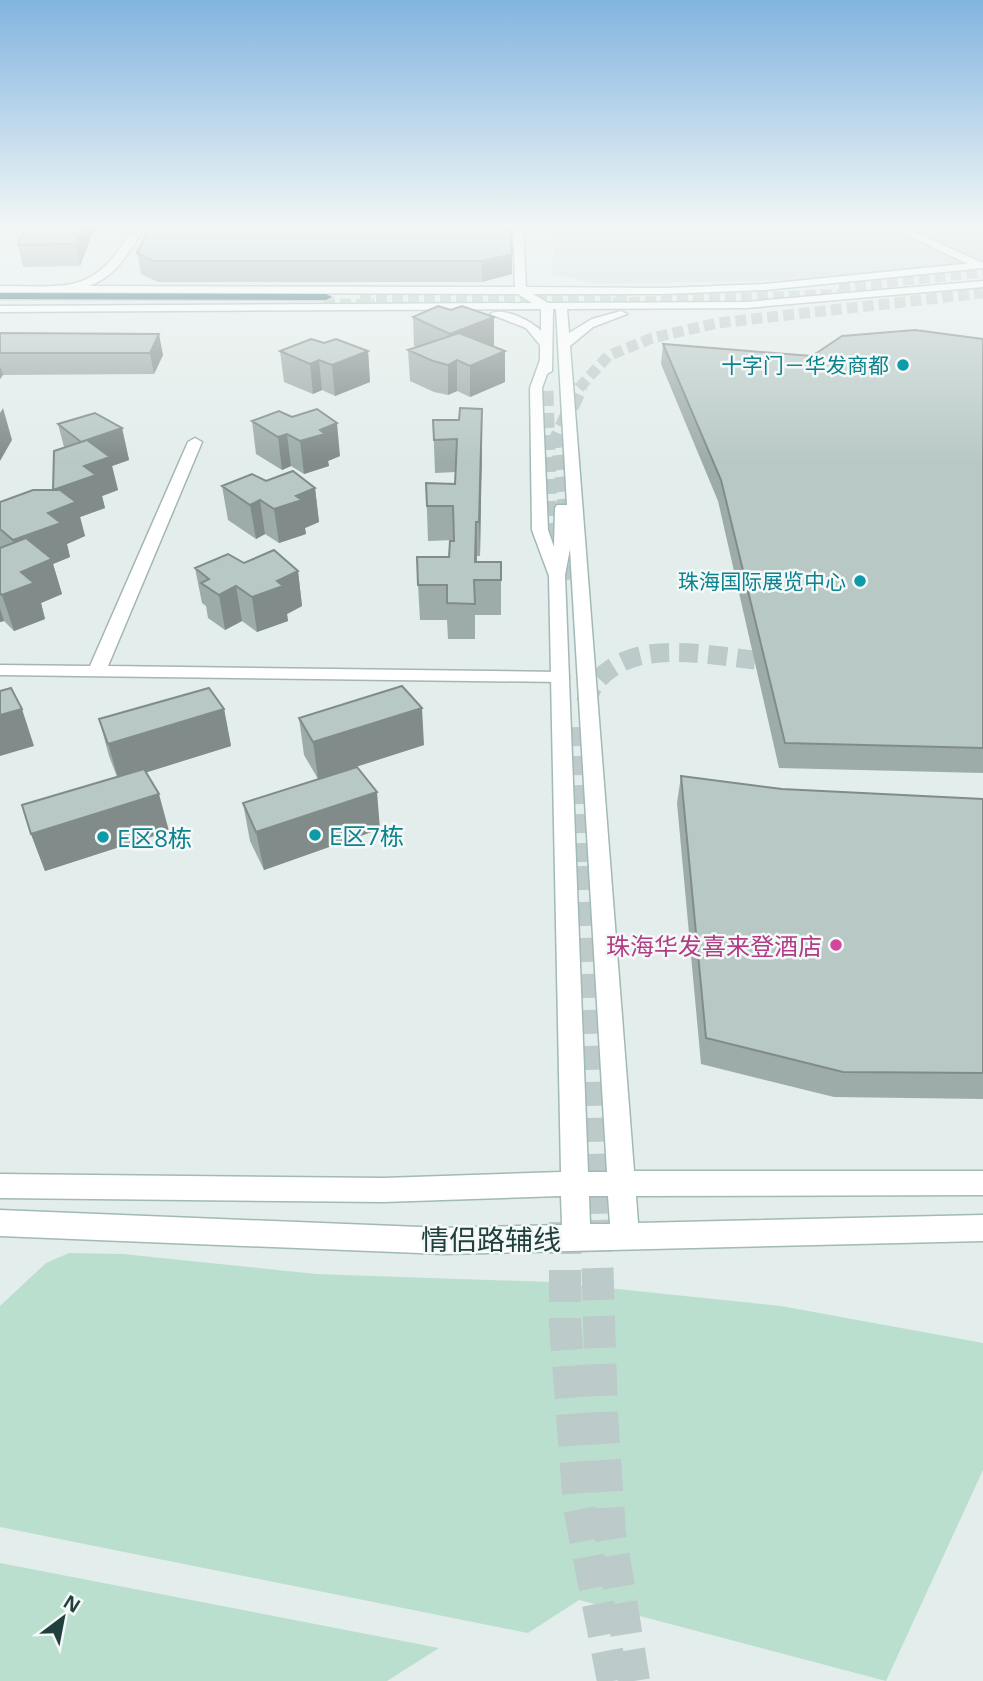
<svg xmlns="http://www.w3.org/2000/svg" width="983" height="1681" font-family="'Open Sans','Noto Sans SC',sans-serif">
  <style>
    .built { fill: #d1dddb }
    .green { fill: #bbdfce }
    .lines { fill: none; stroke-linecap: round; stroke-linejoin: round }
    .secondary-tunnel-far4 { stroke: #bccac9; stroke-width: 11; stroke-dasharray: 11 5; stroke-linecap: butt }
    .secondary-tunnel-far3 { stroke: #bccac9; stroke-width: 15; stroke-dasharray: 15 7; stroke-linecap: butt }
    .secondary-tunnel-far2 { stroke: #bccac9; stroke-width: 19; stroke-dasharray: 19 10; stroke-linecap: butt }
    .secondary-tunnel-far1 { stroke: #bccac9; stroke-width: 24; stroke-dasharray: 24 12; stroke-linecap: butt }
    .secondary-tunnel { stroke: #bccac9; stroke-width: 32; stroke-dasharray: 32 16; stroke-linecap: butt }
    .highway-tunnel { stroke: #bccac9; stroke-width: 11; stroke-dasharray: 11 5; stroke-linecap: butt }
    .street-casing { stroke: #a5b5b4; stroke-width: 3 }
    .secondary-casing { stroke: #a1b9b7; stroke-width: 3 }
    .highway-casing { stroke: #c1c9c9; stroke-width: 3 }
    .street { fill: #fff; fill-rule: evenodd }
    .secondary { fill: #fff; fill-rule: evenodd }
    .highway { fill: #2d686c; fill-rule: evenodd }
    .wall { fill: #9eaca9 }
    .shaded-wall { fill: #818c8a }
    .building { fill: #b8c8c5; stroke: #818c8a; stroke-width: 2 }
    .culture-dot { fill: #0f9aa8; stroke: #f4f9f8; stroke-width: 2.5 }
    .hotel-dot { fill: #d1479c; stroke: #f4f9f8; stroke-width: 2.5 }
    .labels { text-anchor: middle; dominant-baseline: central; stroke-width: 5; stroke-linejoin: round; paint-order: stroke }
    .far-culture-label { font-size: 21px; fill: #0d838f; stroke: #f4f9f8; text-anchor: end }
    .culture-label { font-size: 24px; fill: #0d838f; stroke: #f4f9f8; text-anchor: start }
    .hotel-label { font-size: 24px; fill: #b23c85; stroke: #f4f9f8; text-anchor: end }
    .near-street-label { font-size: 28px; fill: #223f3f; stroke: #f4f9f8 }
  </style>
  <rect width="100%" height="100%" fill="#e3edeb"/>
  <!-- built -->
  <path class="built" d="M555 227H983V261L876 273 766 281 594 284 552 274Z"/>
  <!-- green -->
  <path class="green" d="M69 1253 123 1254 316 1274 550 1282 781 1306 983 1343V1470L886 1681 579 1600 528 1633 0 1527V1306L46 1263Z
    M0 1563 439 1648 387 1681H0Z"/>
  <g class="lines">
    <!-- secondary-tunnel-far4 -->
    <path class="secondary-tunnel-far4" d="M579 388 608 356 652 338 717 323 983 293"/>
    <!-- secondary-tunnel-far3 -->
    <path class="secondary-tunnel-far3" d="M546 391 551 563
      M574 579 557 438 581 386"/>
    <!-- secondary-tunnel-far2 -->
    <path class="secondary-tunnel-far2" d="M585 704C589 696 592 686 598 680 635 638 706 655 755 660
      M581 727 585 868"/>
    <!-- secondary-tunnel-far1 -->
    <path class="secondary-tunnel-far1" d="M585 866 596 1221"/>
    <!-- secondary-tunnel -->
    <path class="secondary-tunnel" d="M596 1220 602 1415 610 1533 634 1681
      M565 1222V1323L579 1507 613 1681"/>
    <!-- highway-tunnel -->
    <path class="highway-tunnel" d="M839 287 983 272
      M360 297 628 296
      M613 303 853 294
      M324 304H374"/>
    <!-- street casing -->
    <g class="street-casing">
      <path id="street" d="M891 227H904L983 263V268H976Z
        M195 438 202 442 108 666 560 672 569 677 560 682 0 675V665L90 666 188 442Z"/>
    </g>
    <!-- secondary casing -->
    <g class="secondary-casing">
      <path id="secondary" d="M134 227H144C130 251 117 276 89 286L515 287 513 227H523L526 287 666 288 765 284 983 262V268L765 290 666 294H533L548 303 746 302 983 281V287L746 308 567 309 569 333 592 319 621 311 627 314 593 327 570 346 634 1171H983V1195L636 1196 638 1223 983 1215V1241L444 1254 0 1236V1210L444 1228 562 1225 561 1196 383 1202 0 1198V1174L383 1178 561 1172 549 576 532 530 530 388 540 360V345L526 328 490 314C502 306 532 321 541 331V309L0 312V306L532 303 518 294 0 292V286C73 286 93 295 134 227ZM553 309H556L567 505H557L555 508 554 547 548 530 542 388 547 374 552 371ZM570 549 607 1172H588L565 575ZM589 1196H608L610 1224H590Z"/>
    </g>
    <!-- highway casing -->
    <g class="highway-casing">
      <path id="highway" d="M0 293 326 294 332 297 326 300 0 299Z"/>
    </g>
    <!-- street -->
    <use href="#street" class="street"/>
    <!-- secondary -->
    <use href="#secondary" class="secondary"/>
    <!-- highway -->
    <use href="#highway" class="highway"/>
  </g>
  <!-- wall -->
  <path class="wall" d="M26 227H95L80 266 23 267 18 245Z
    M510 227 512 274 482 282H158L141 274 137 253Z
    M451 310 494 317V347L505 382 470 397 457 391 448 395 434 392 410 381 408 350 417 348 414 346 413 317Z
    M0 333 163 355 154 374 3 375 0 379Z
    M983 339V773L779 768 718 501 661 364 663 344 812 356Z
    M324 343 368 351 370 382 335 396 322 390 313 394 284 382 280 351Z
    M279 411 340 456 328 461 329 466 304 474 291 466 282 470 256 454 252 421Z
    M433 420 482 441 480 556H477L476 562H501V615H475V639H448L447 620H420L418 585 449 557 454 540 428 541 426 483 455 484 456 472 435 473Z
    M58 424 122 428 129 460 112 466 118 490 102 496 105 508 80 517 85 536 67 544 70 557 53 564 62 594 41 603 45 619 14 631 4 621 0 622V502L53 490 64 447Z
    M266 481 315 488 319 522 305 528 306 534 279 543 265 534 256 539 228 520 222 486Z
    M244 563 298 571 302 606 287 614 288 621 257 632 242 621 225 630 208 618 206 606 202 603 195 568Z
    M224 709 231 746 146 772 169 831 45 871 31 834 117 777 109 756 99 719Z
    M299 718 424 745 318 779 304 755Z
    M681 776 782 789 983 799V1099L834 1097 701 1064 677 803Z
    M243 803 380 829 264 870 250 841Z"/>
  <!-- shaded-wall -->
  <path class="shaded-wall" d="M82 227H95L80 266 75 244Z
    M512 254V274L482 282V261Z
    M494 317V347L457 360V391L448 395V365L450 363V334Z
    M159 334 163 355 154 374 150 353Z
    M368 351 370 382 335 396 332 365Z
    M505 351V382L470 397V366Z
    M319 360 322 390 313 394 310 364Z
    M0 366 3 375 0 379Z
    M3 408 12 440 0 461V413Z
    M482 409V441L480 556 479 522Z
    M337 423 340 456 328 461 329 466 304 474 300 441 320 430Z
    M122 428 129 460 112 466 118 490 102 496 105 508 80 517 85 536 67 544 70 557 53 564 62 594 41 603 45 619 14 631 2 595 23 571 13 540 48 513 53 490 84 466 81 442Z
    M287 434 291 466 282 470 278 437Z
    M315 488 319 522 305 528 306 534 279 543 274 509 296 496Z
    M260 500 265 534 256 539 250 505Z
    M476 522 477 556 476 580 475 562Z
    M298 571 302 606 287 614 288 621 257 632 252 597 277 581Z
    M236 586 242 621 225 630 219 595Z
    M0 608 4 621 0 622Z
    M422 708 424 745 318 779 313 742Z
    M22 709 34 746 0 756V715Z
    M224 709 231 746 119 781 108 744Z
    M377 792 380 829 264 870 256 832Z
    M159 794 169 831 45 871 31 834Z"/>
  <!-- building -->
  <path class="building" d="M26 227H82L75 244 18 245Z
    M150 227H510L512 254 482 261H154L137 253Z
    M438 306 451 310 462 306 494 317 450 334 413 317Z
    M915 330 983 339V748L785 743 721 480 663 344 812 356 842 336Z
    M0 333 159 334 150 353H0Z
    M459 333 505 351 470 366 457 360 448 365 433 361 408 350Z
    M311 339 324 343 336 339 368 351 332 365 319 360 310 364 280 351Z
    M460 408 482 409 479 522H476L475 562H501V580H474L475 604 447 603V585H418L417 557H449L450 541H454L453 506H427L426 483 455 484 457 439 434 440 433 420H459Z
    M317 409 337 423 320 430 325 434 300 441 287 434 278 437 252 421 279 411 292 417Z
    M95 413 122 428 81 442 58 424Z
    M87 440 110 457 84 466 96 475 53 490 54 451Z
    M293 471 315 488 296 496 302 500 274 509 260 500 250 505 222 486 252 474 266 481Z
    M33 490H60L76 502 48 513 61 523 13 540 0 529V502Z
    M26 538 52 559 21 572 34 583 2 595 0 593V548Z
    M274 550 298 571 277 581 283 586 252 597 236 586 219 595 201 583 209 579 195 568 228 554 244 563Z
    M402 686 422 708 313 742 299 718Z
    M11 688 22 709 0 715V691Z
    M209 688 224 709 108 744 99 719Z
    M357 767 377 792 256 832 243 803Z
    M144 769 159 794 31 834 22 805Z
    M681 776 782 789 983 799V1073L843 1072 706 1038Z"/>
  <!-- sky -->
  <linearGradient id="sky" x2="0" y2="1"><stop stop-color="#82b4e0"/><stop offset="0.49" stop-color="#f2f7f6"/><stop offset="1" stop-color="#f2f7f6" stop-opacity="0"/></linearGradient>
  <rect width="983" height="462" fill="url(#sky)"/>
  <!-- markers -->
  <g class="culture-dot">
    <circle cx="903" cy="365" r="7"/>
    <circle cx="860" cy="581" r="7"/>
    <circle cx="315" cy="835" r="7"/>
    <circle cx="103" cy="837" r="7"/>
  </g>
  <circle class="hotel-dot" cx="836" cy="945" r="7"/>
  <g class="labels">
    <!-- far-culture labels -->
    <g class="far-culture-label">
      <text x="889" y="365">十字门－华发商都</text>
      <text x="846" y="581">珠海国际展览中心</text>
    </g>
    <!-- culture labels -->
    <g class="culture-label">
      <text x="329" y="835">E区7栋</text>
      <text x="117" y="837">E区8栋</text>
    </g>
    <!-- hotel labels -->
    <g class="hotel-label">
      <text x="822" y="945">珠海华发喜来登酒店</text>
    </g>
    <!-- near-street labels -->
    <g class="near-street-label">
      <text x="491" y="1239">情侣路辅线</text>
    </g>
  </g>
  <!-- north arrow -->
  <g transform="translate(63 1618) rotate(32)" stroke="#f4f9f8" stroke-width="5" paint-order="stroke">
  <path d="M0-5L12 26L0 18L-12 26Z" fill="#223f3f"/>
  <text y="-10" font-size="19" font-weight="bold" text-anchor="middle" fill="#223f3f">N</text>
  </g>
</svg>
